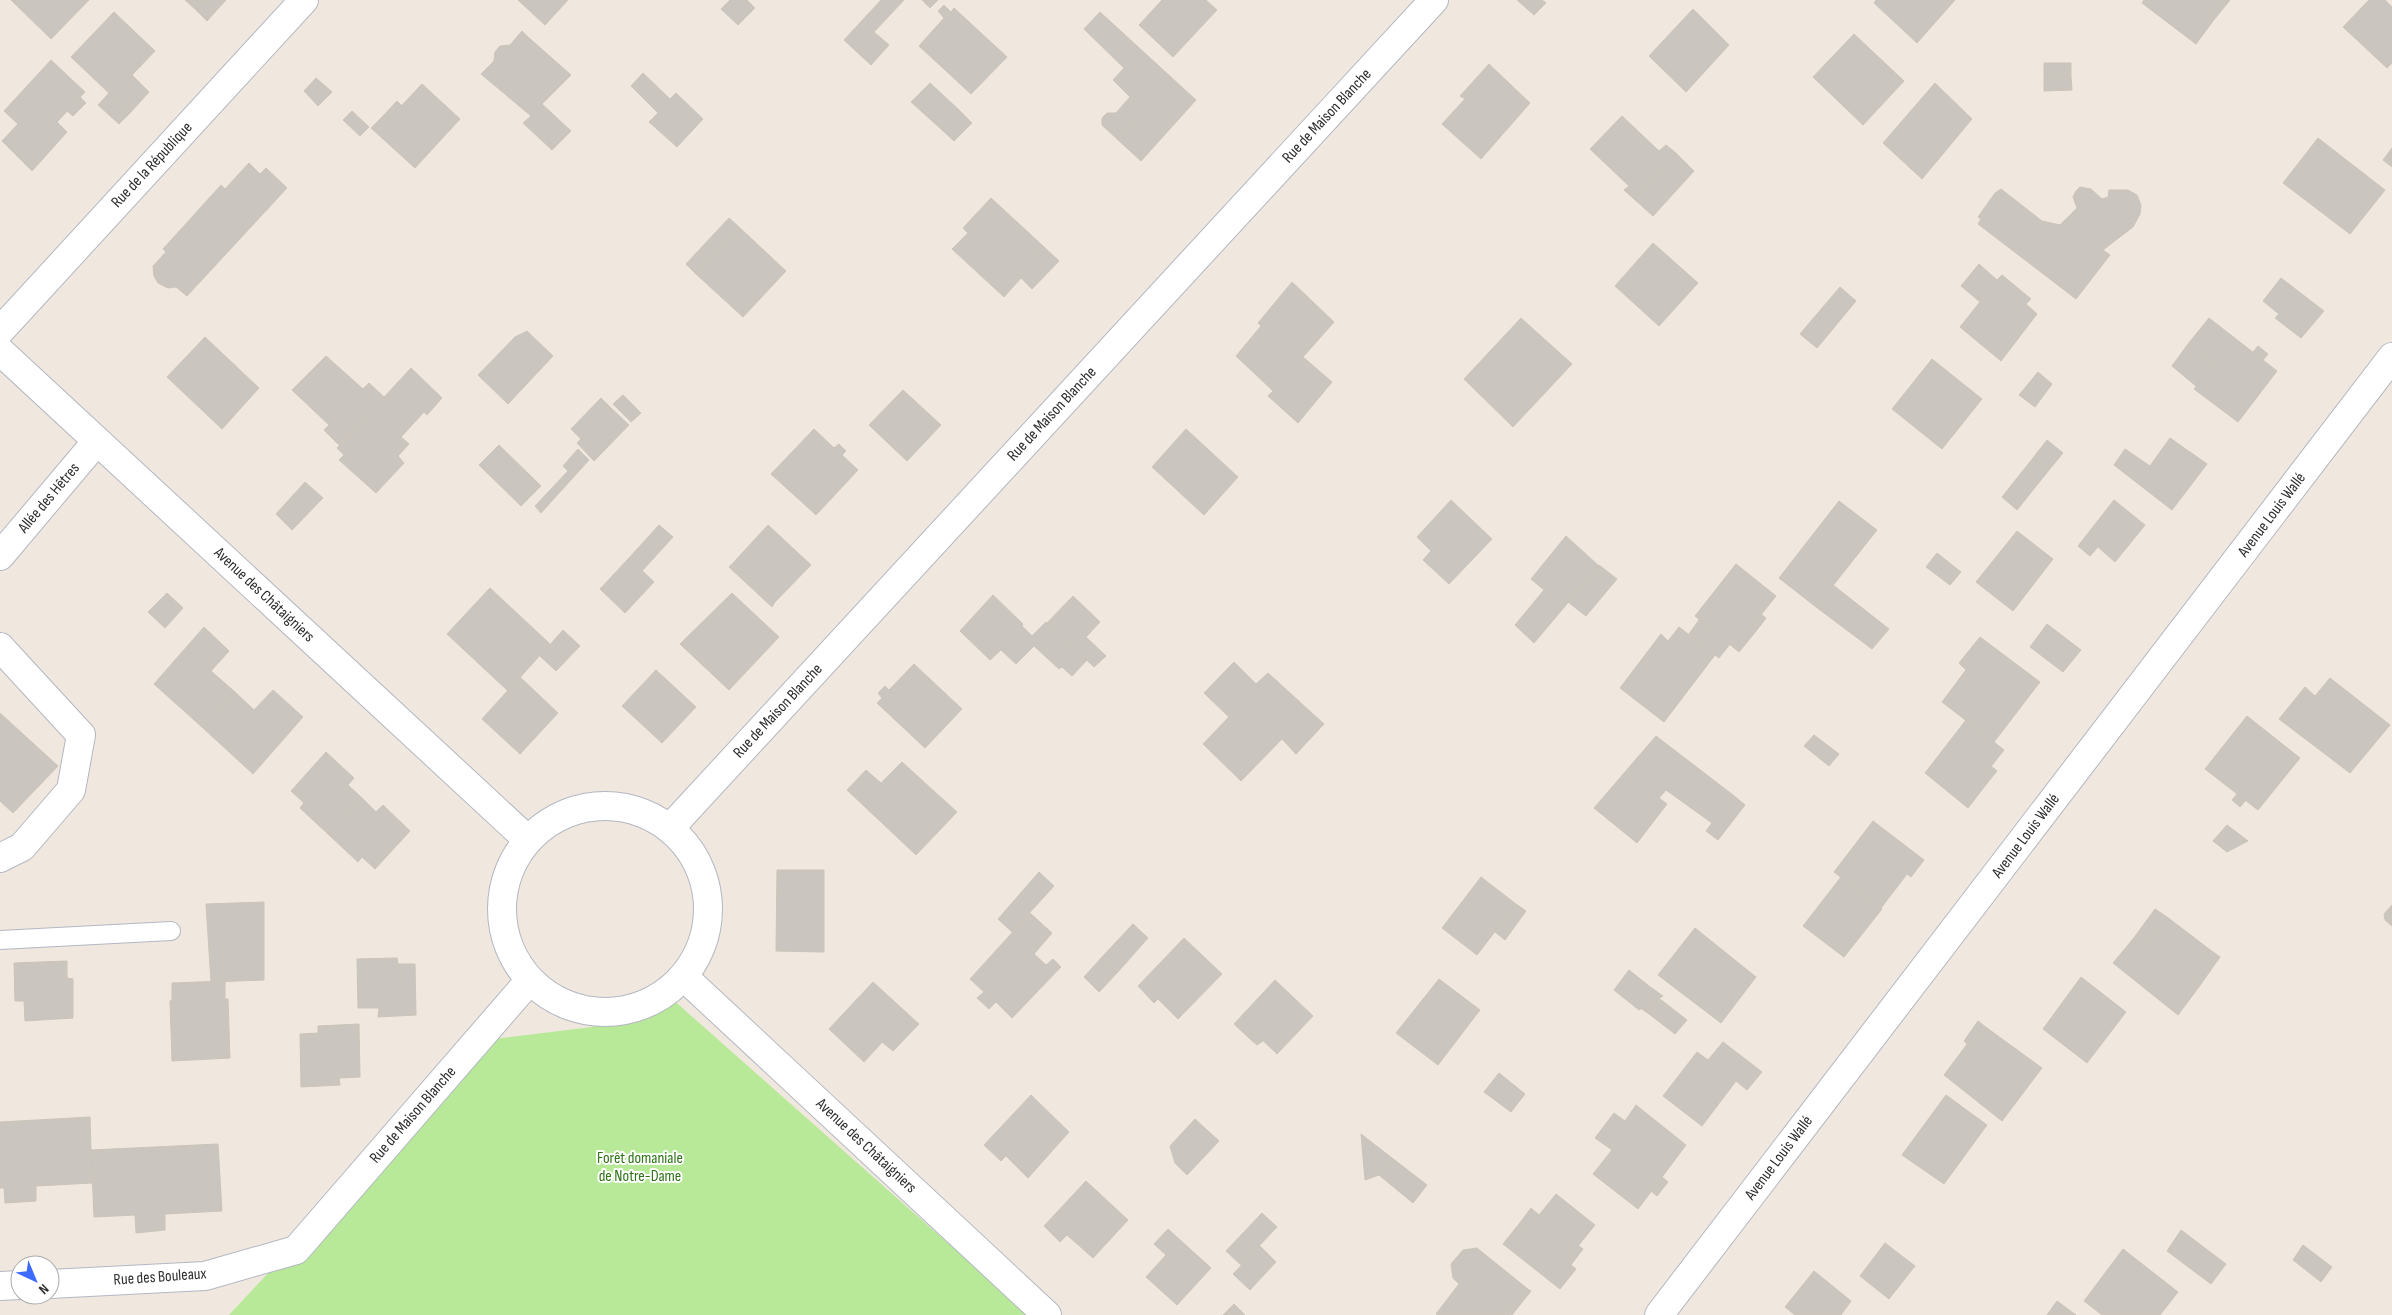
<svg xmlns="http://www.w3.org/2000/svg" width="2392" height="1315" font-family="'Sofia Sans Condensed',sans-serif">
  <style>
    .green { fill: #b8e999 }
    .building { fill: #cbc5bf; stroke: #ccc4b8 }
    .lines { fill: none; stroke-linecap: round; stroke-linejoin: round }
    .lane-casing { stroke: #b3b7c2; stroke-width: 20 }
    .street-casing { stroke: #b3b7c2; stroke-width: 30 }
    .lane { stroke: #fff; stroke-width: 18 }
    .street { stroke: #fff; stroke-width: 28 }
    .labels { text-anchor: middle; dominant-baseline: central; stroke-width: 4; stroke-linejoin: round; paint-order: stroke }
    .street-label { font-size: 16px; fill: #2d2d2d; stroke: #fff }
    .park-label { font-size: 16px; fill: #2d7215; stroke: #fff }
  </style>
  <rect width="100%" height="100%" fill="#f0e8df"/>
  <!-- green -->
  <path class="green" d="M670 997 1029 1315H229L486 1040 592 1027Z"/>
  <!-- building -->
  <path class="building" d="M11 0H89L51 39Z
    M185 0H226L216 11 205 0 196 10Z
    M205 0 216 11 207 21 196 10Z
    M518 0H568L545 25Z
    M730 0H747L755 8 738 25 721 9Z
    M881 0H904L874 32 889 45 871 65 844 40Z
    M922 0H938L930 8Z
    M1162 0H1206L1217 10 1173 57 1139 25Z
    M1517 0H1542L1546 3 1534 15Z
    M1876 0H1955L1917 43 1874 3Z
    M2144 0H2221L2207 17 2213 21 2196 44 2142 3Z
    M2221 0H2230L2213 21 2207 17Z
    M2369 0H2385L2392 7V63L2387 68 2343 27Z
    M944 5 951 12 954 8 1007 57 971 94 919 46 944 18 938 11Z
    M1693 9 1729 45 1686 92 1649 56Z
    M114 12 155 51 132 75 149 92 130 113 71 57Z
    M1100 12 1196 100 1141 161 1117 139 1143 110 1113 80 1124 68 1084 29Z
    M522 31 528 37 516 50 510 45Z
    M1854 34 1904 81 1863 125 1813 77Z
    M528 37 571 75 542 104 571 131 552 150 523 123 531 116 481 74 494 61 495 52 500 46 510 45 516 50Z
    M51 60 85 92 57 122 67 132 32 171 2 141 18 124 4 111Z
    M2044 63H2071V77L2044 78Z
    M1489 64 1530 103 1481 159 1442 124 1474 89 1470 85Z
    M643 73 670 99 676 93 703 119 677 147 649 122 658 113 631 86Z
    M2071 77 2072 90 2044 91V78Z
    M316 78 332 92 318 106 304 91Z
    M930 83 959 110 941 129 911 102Z
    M1935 83 1972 119 1922 179 1883 143Z
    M422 84 460 119 415 168 371 128 384 115 389 119Z
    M1470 85 1474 89 1465 99 1460 96Z
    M109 93 130 113 119 124 98 105Z
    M80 97 86 103 73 116 67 111Z
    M1130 97 1143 110 1117 139 1102 125V118L1107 113H1116Z
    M397 101 402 106 389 119 384 115Z
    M959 110 972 123 954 141 941 129Z
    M352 111 369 127 360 136 343 120Z
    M1622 116 1659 151 1666 145 1676 153 1634 199 1624 190 1629 186 1590 149Z
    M2318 138 2385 190 2350 234 2283 183Z
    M2392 148V167L2383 160Z
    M1676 153 1694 171 1653 216 1634 199Z
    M249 163 260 174 266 168 287 188 187 296 176 287 168 288 158 283 154 276 153 266 166 252 163 249 221 185 225 189Z
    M2080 187 2091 189 2102 199 2108 197 2109 190H2128L2137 195 2141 205 2140 214 2133 227 2103 250 2110 255 2076 299 1978 224 1981 219 1978 217 1995 193 2001 189 2042 221 2060 225 2077 208 2073 197 2076 191Z
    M991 198 1043 246 1017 274 1021 278 1004 297 952 249 968 233 963 228Z
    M729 218 739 227 696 274 686 264Z
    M739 227 786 271 743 317 696 274Z
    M1653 243 1698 283 1659 326 1615 286Z
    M1043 246 1059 261 1032 289 1017 274Z
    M1979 264 1997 280 2002 275 2031 299 2026 304 2037 314 2001 361 1960 327 1980 302 1961 286Z
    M2281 278 2324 311 2301 338 2275 318 2279 314 2263 301Z
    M1292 282 1334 322 1303 357 1332 382 1298 423 1268 396 1273 391 1236 356 1261 326 1258 323Z
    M1840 287 1856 301 1817 348 1800 334Z
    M1521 318 1572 364 1513 427 1464 379Z
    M2209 318 2277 371 2238 422 2194 389 2213 364 2188 344Z
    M527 331 553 356 508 404 478 375 515 337Z
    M205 337 259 388 222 429 167 377Z
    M2188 344 2213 364 2196 386 2172 366Z
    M2258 346 2268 354 2263 360 2253 352Z
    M326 356 363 389 369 383 384 397 339 445 324 430 329 425 292 390Z
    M1932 359 1982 399 1942 449 1892 409Z
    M411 368 442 398 427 415 424 412 401 437 409 444 398 456 404 463 376 493 339 460 344 455 337 448Z
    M2038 372 2052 384 2035 407 2019 395Z
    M903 390 941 425 907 461 869 425Z
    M623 395 641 413 631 422 613 404Z
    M601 398 611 408 581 439 571 429Z
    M611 408 629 425 594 461 577 443Z
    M814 429 834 448 839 444 846 451 842 455 858 470 816 515 771 474Z
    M1186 429 1238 477 1204 515 1152 467Z
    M2170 438 2207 464 2172 510 2114 465 2125 449 2150 466Z
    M2047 440 2063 453 2049 470 2033 458Z
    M499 445 541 486 521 506 479 465Z
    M578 449 589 460 541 513 535 506 568 471 563 466Z
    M2033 458 2049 470 2017 510 2002 497Z
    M305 482 323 498 292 530 276 514Z
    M1451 500 1492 539 1449 584 1423 560 1431 551 1417 537Z
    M2114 500 2145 525 2115 562 2098 547 2090 556 2078 546Z
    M1839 501 1877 530 1816 607 1779 578Z
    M659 525 673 537 642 571 629 558Z
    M768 525 811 565 775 602 733 563Z
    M2017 531 2053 559 2013 611 1976 582Z
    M1566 536 1599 566 1534 643 1515 625 1544 590 1531 579Z
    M1937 553 1961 572 1950 585 1926 567Z
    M629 558 654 582 625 613 600 589Z
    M733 563 775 602 772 607 729 567Z
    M1736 564 1776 596 1752 626 1757 630 1739 652 1695 616Z
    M1599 565 1617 579 1586 616 1568 602Z
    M1833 585 1889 629 1872 649 1816 607Z
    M490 588 550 644 508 691 447 634Z
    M167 593 183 608 165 628 148 612Z
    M732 593 779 637 729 690 680 644Z
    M993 595 1023 624 1022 626 1032 636 1046 622 1087 660 1072 676 1062 667 1059 669 1034 646 1016 664 1001 650 990 660 960 631Z
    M1073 596 1100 622 1086 637 1106 656 1094 667 1047 623Z
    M1761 614 1766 618 1757 630 1752 626Z
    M1699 620 1730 644 1719 658 1689 634Z
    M2047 624 2081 650 2063 672 2030 647Z
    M204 627 229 651 211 671 235 692 203 728 154 684Z
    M1679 627 1715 655 1664 722 1620 688 1661 634 1668 641Z
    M563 630 580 646 556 671 540 656Z
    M1980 637 2040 682 1994 742 1942 702 1966 670 1959 663Z
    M1234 662 1256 684 1268 673 1324 724 1296 754 1282 739 1241 781 1203 744 1229 717 1204 693Z
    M914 664 962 709 925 748 877 703 882 698 878 693 885 686 889 690Z
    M656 670 696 707 662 743 622 706Z
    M520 677 558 713 520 754 482 719Z
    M2330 678 2390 725 2350 773 2279 719 2305 687 2315 696Z
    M273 690 303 717 253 774 203 728 235 692 254 710Z
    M0 713 58 766 13 813 0 801Z
    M2247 716 2300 758 2258 810 2205 769Z
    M1966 720 2004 750 1982 778 1988 782 1968 808 1925 773Z
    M1814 735 1839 754 1829 766 1804 746Z
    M1656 736 1733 795 1712 823 1666 790 1659 798 1667 804 1637 843 1594 808Z
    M326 752 354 778 348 785 362 798 328 834 300 808 304 803 291 791Z
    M902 762 957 812 916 855 847 790 866 770 881 783Z
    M1991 766 1997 771 1988 782 1982 778Z
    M2237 794 2246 800 2240 807 2232 800Z
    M1733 795 1745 805 1718 840 1706 831Z
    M362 798 376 812 383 805 410 831 375 869 362 857 358 862 328 834Z
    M1873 821 1924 860 1911 877 1907 874 1881 908 1834 872Z
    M2227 825 2248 841 2227 852 2213 841Z
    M777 870H824V952L776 951Z
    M1039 872 1054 886 1012 932 998 919Z
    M1481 877 1516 904 1477 955 1442 928Z
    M1841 877 1882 909 1844 957 1803 926Z
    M264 902V980L211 982 206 904Z
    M1516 904 1526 911 1505 940 1495 932Z
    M2392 905V926L2385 920 2384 914Z
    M2155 909 2167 917 2144 947 2133 939Z
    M1030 913 1052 933 1034 954 1046 965 1053 959 1061 967 1012 1018 996 1002 989 1009 977 998 984 992 970 979Z
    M2167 917 2209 949 2190 976 2201 984 2178 1015 2113 963 2133 939 2144 947Z
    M1133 924 1148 938 1117 973 1102 957Z
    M1695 928 1756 977 1721 1023 1658 975Z
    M1184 938 1222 974 1178 1019 1158 999 1154 1003 1138 986Z
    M2209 949 2220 957 2201 984 2190 976Z
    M1102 957 1117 973 1099 992 1084 977Z
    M397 958 398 964H415L416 1015 378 1017 379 1008H358L357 959Z
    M67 961V978L73 979V1018L25 1021 24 1001H15L14 963Z
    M1629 970 1649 986 1663 996 1639 1010 1614 990Z
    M2081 977 2126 1012 2087 1063 2043 1029Z
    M1439 979 1480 1010 1438 1065 1396 1033Z
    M1275 980 1313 1016 1277 1054 1255 1033 1249 1038 1234 1024Z
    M225 981V999H228L230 1058 172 1061 170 1001 172 1000V983Z
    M873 982 908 1014 864 1062 829 1029Z
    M1659 999 1649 1014 1642 1009Z
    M1660 999 1687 1020 1675 1034 1649 1014Z
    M908 1014 919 1024 893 1051 882 1042Z
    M1978 1021 1987 1028 1972 1048 1964 1041Z
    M359 1024 360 1077 339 1078 340 1085 301 1087 300 1034 318 1033V1026Z
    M1987 1028 2042 1068 2002 1121 1944 1075 1968 1043 1972 1048Z
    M1255 1033 1263 1041 1257 1045 1249 1038Z
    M1723 1042 1762 1072 1747 1090 1736 1081 1702 1126 1663 1096 1697 1052 1708 1060Z
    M1499 1073 1525 1094 1511 1112 1484 1092Z
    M1031 1095 1069 1132 1028 1178 1006 1156 1001 1161 984 1145Z
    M1946 1095 1987 1125 1944 1184 1902 1155Z
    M1636 1105 1686 1145 1638 1209 1593 1174 1612 1150 1595 1138 1614 1113 1625 1121Z
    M90 1117 92 1183 36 1186V1201L5 1203 4 1188H0V1122Z
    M1195 1119 1219 1141 1187 1175 1175 1163 1170 1146Z
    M1361 1134 1392 1158 1379 1175 1365 1180Z
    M218 1144 222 1211 165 1214V1230L136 1233 135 1215 94 1217 91 1150Z
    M1392 1158 1427 1185 1413 1203 1379 1175Z
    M1662 1177 1668 1182 1657 1196 1651 1191Z
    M1086 1181 1128 1220 1093 1258 1067 1235 1060 1242 1044 1226Z
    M1556 1194 1595 1225 1566 1261 1576 1269 1560 1289 1503 1244 1519 1224 1527 1230Z
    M1531 1208 1539 1215 1527 1230 1519 1224Z
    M1262 1213 1277 1227 1241 1265 1226 1251Z
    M1168 1229 1211 1268 1177 1305 1146 1277 1166 1255 1154 1244Z
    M2181 1230 2226 1264 2211 1284 2167 1251Z
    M1885 1243 1915 1266 1889 1299 1860 1276Z
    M1578 1245 1583 1249 1571 1265 1566 1261Z
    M2303 1245 2332 1267 2321 1282 2293 1260Z
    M1260 1246 1276 1262 1250 1290 1233 1274Z
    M1477 1248 1529 1290 1513 1309 1509 1306 1503 1314 1505 1315H1438L1436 1314 1459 1284 1453 1278 1451 1264 1463 1250Z
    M2123 1249 2178 1292 2160 1315H2102L2084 1301Z
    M1814 1271 1851 1301 1841 1315H1795L1785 1307Z
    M1529 1290 1531 1291 1512 1315 1503 1314 1509 1306 1513 1309Z
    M2057 1301 2076 1315H2047Z
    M1234 1304 1245 1315H1223Z"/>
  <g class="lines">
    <!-- lane casing -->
    <g class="lane-casing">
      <path id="lane" d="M0 940 171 931"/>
    </g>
    <!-- street casing -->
    <g class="street-casing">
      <path id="street" d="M0 331 304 0
        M0 351 528 840
        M0 556 97 441
        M0 647 81 735 71 790 22 847 0 858
        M502 909a103 103 0 1 1 206 0a103 103 0 1 1-206 0Z
        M671 827 1434 0
        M684 977 1047 1315
        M50 1284 205 1276 296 1250 530 980
        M0 1286 20 1285
        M1659 1315 2392 357"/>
    </g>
    <!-- lane -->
    <use href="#lane" class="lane"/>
    <!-- street -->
    <use href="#street" class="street"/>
  </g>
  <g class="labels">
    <!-- street labels -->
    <g class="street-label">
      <text transform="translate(1327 116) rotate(-47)">Rue de Maison Blanche</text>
      <text transform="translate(152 165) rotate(-47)">Rue de la République</text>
      <text transform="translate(1052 414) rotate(-47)">Rue de Maison Blanche</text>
      <text transform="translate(49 498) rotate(-50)">Allée des Hêtres</text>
      <text transform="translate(2272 515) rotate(-53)">Avenue Louis Wallé</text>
      <text transform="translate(264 595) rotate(43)">Avenue des Châtaigniers</text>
      <text transform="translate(778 711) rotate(-47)">Rue de Maison Blanche</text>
      <text transform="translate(2026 836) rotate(-53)">Avenue Louis Wallé</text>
      <text transform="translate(413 1115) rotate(-49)">Rue de Maison Blanche</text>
      <text transform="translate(866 1146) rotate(43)">Avenue des Châtaigniers</text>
      <text transform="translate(1779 1158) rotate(-53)">Avenue Louis Wallé</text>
      <text transform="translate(160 1277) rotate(-4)">Rue des Bouleaux</text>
    </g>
    <!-- park labels -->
    <g class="park-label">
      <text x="640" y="1158">Forêt domaniale<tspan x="640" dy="18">de Notre-Dame</tspan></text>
    </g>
  </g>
  <!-- north arrow -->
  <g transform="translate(35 1280) rotate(136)"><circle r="24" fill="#ffffff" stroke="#ababab"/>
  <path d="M0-4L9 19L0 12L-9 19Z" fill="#3d6bff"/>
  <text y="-8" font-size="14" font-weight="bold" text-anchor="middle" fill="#2d2d2d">N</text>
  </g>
</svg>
